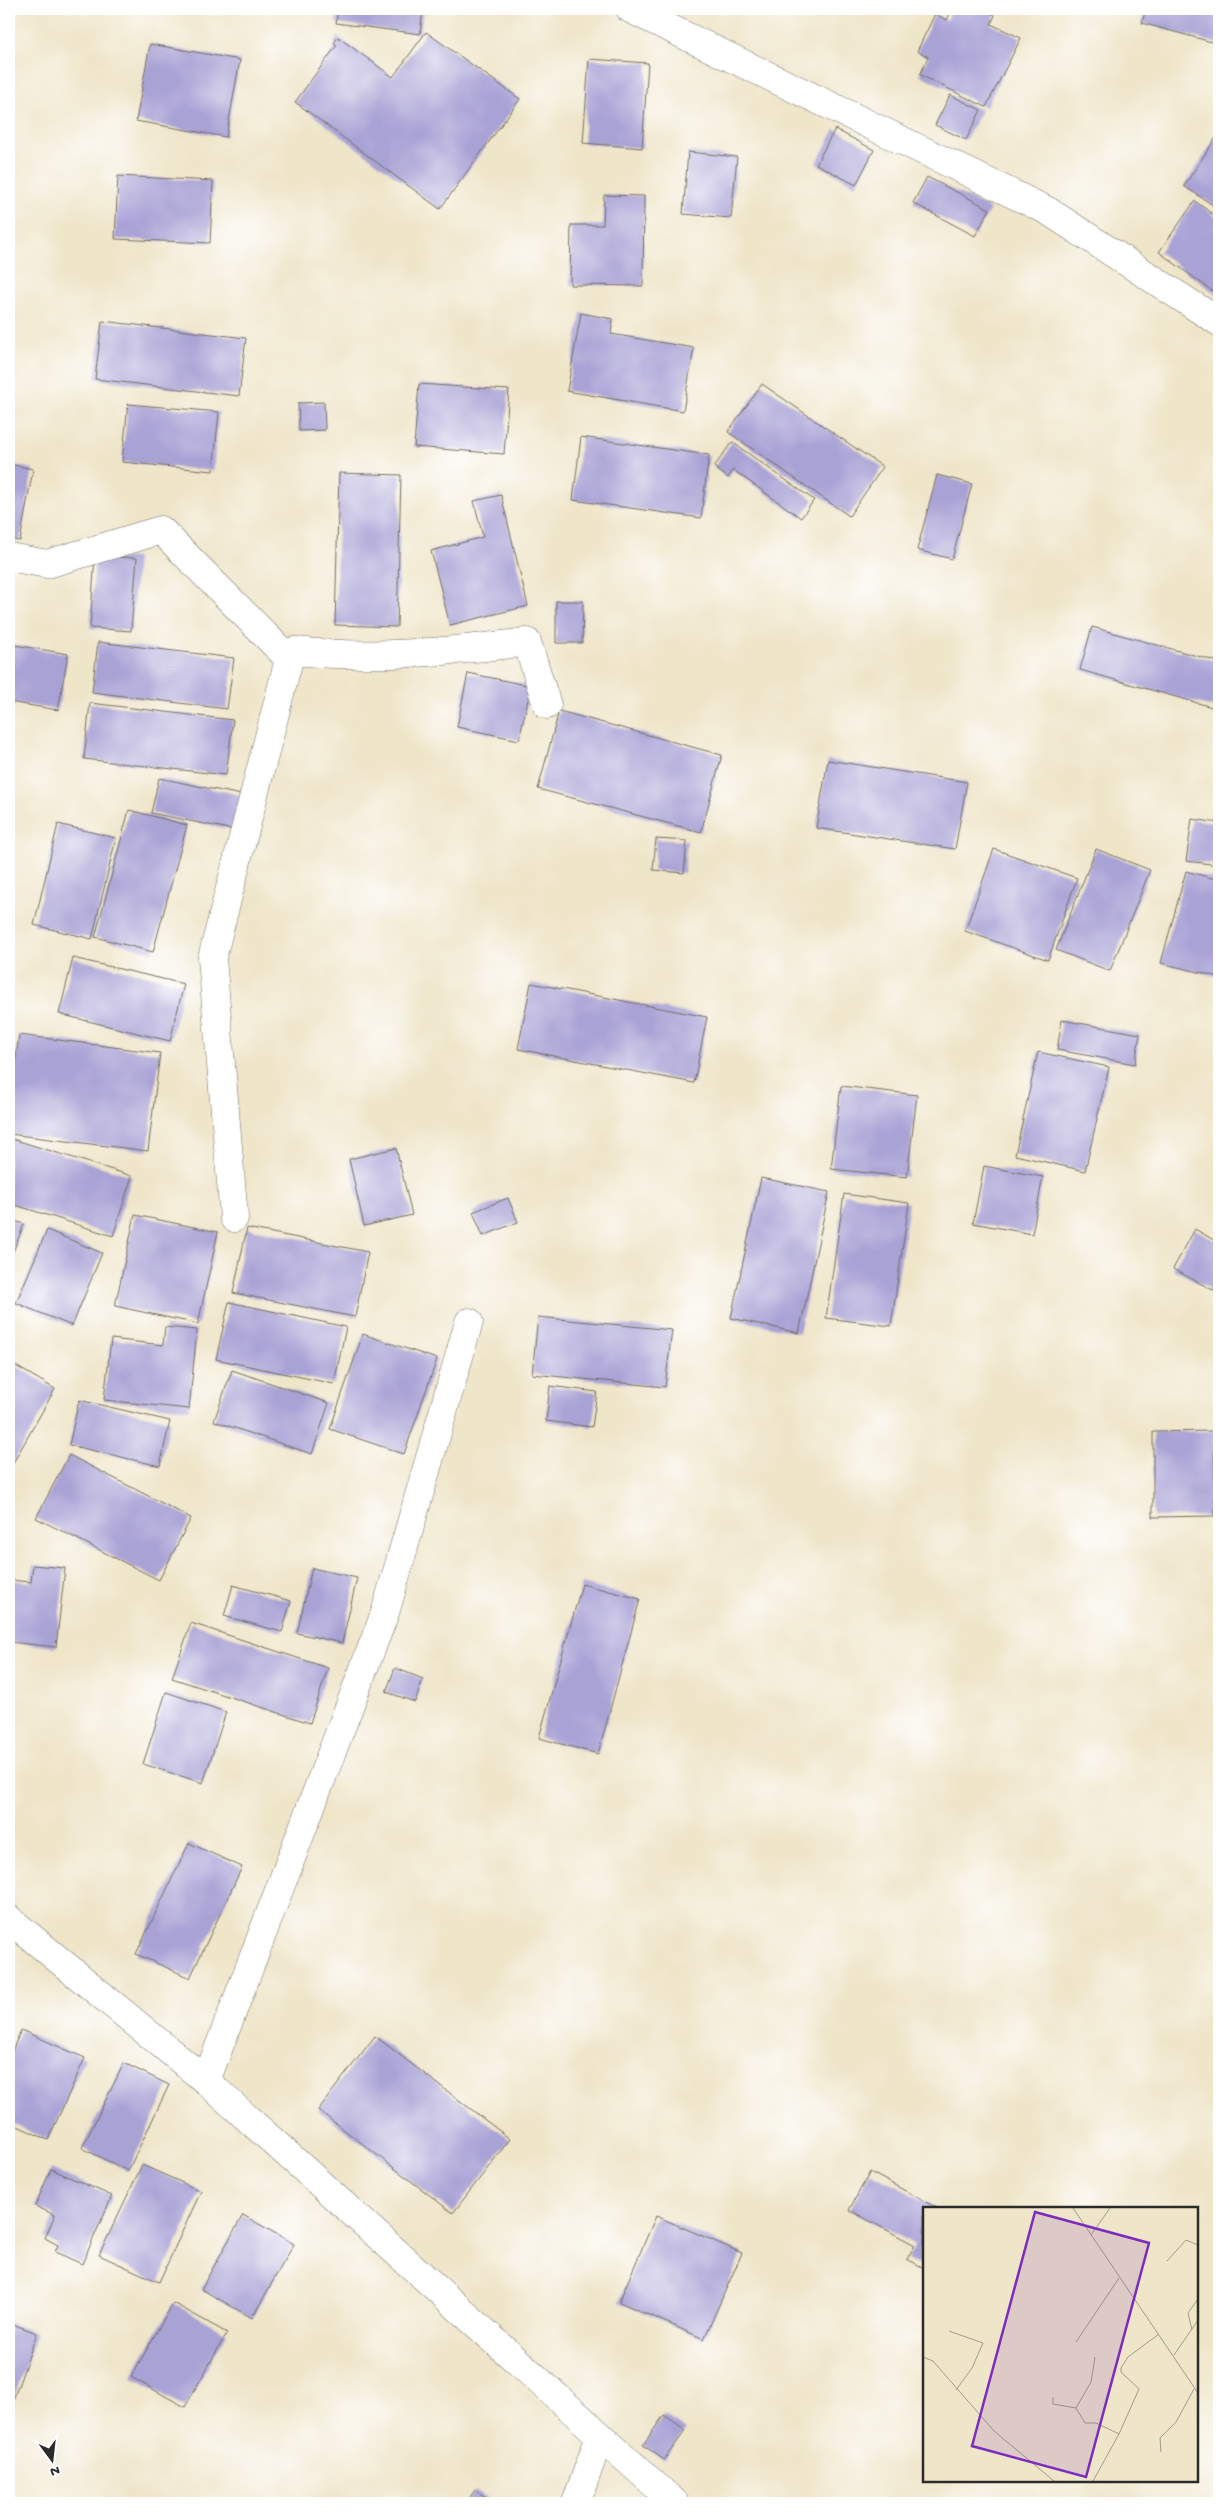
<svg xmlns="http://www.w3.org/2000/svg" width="1228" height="2512" font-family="'Gochi Hand',sans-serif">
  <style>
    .building { fill: #a9a2d5 }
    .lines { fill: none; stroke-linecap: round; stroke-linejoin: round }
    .minor-casing { stroke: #706c62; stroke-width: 29 }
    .minor { stroke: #fff; stroke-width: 28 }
    .inset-road { fill: none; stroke: #a19b8a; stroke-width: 1 }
    .view { fill: #7b2cbf; fill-opacity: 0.15; stroke: #7b2cbf; stroke-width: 2.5 }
    .inset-edge { fill: none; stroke: #2b2b2b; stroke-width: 2.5 }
  </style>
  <rect width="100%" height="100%" fill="#fff"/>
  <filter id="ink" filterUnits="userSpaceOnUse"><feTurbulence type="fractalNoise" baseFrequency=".02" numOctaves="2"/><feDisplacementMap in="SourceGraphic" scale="10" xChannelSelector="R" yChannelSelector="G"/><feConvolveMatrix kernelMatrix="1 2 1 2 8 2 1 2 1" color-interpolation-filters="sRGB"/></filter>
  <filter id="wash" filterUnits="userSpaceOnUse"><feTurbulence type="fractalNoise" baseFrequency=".0096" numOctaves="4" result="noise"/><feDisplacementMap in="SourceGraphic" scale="20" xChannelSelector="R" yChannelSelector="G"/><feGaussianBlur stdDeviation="1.12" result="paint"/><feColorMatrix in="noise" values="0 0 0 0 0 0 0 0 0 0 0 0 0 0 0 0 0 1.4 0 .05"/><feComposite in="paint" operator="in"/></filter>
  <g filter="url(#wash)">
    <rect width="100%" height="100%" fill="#efe5c9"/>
    <g id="blocks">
      <!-- building -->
      <path class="building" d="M338 9H423L420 34 336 23Z
        M952 9H982L995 15 991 24 1021 38 986 107 920 75 928 57 917 51 935 14 947 20Z
        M1146 9H1219V44L1142 23Z
        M426 32 520 99 440 209 295 102 337 45 334 43 338 37 393 77Z
        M150 44 240 60 226 137 136 121Z
        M589 59 648 63 642 148 583 143Z
        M950 95 981 110 966 140 935 125Z
        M835 129 874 150 856 185 816 164Z
        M1219 133V209L1184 186Z
        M688 152 737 157 731 218 683 214Z
        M118 176 213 181 210 243 115 239Z
        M927 177 990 209 975 236 913 203Z
        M604 195 644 196 643 286 570 285 571 225H603Z
        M1195 201 1219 219V296L1159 252Z
        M581 313 613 319 611 334 694 348 683 411 567 391Z
        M102 321 246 338 239 396 95 379Z
        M419 384 509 390 504 454 414 447Z
        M762 384 883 467 849 516 728 432Z
        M324 402 325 430 299 431 298 403Z
        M128 404 219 412 213 471 122 462Z
        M581 437 709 455 701 518 573 500Z
        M732 442 814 500 801 518 733 470 728 478 714 467Z
        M9 464 33 469 20 541 9 539Z
        M339 473 401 475 397 627 335 625Z
        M937 475 972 484 952 559 917 550Z
        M501 495 528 606 450 625 431 551 483 537 474 501Z
        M95 556 137 558 131 631 90 628Z
        M556 601H583L582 643H556Z
        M1092 627 1219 662V709L1080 670Z
        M98 642 234 658 227 709 92 692Z
        M9 644 68 654 58 710 9 702Z
        M468 673 531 686 519 740 457 727Z
        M90 703 233 720 226 775 84 759Z
        M559 711 722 755 701 832 538 789Z
        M828 760 967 782 955 849 816 828Z
        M159 778 251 797 244 832 151 813Z
        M129 810 187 825 153 952 95 937Z
        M1192 819 1219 823V865L1186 861Z
        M58 824 116 838 92 939 34 925Z
        M656 839 687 841 684 873 653 870Z
        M994 849 1077 878 1048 960 965 931Z
        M1096 849 1150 870 1110 971 1056 950Z
        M1186 871 1219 880V977L1161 963Z
        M73 958 184 984 170 1041 59 1014Z
        M531 983 707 1017 694 1083 518 1049Z
        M1062 1020 1140 1034 1135 1064 1057 1050Z
        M19 1035 160 1053 148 1151 9 1134V1112Z
        M1038 1052 1109 1067 1085 1171 1015 1155Z
        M841 1086 917 1095 907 1177 831 1169Z
        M9 1138 132 1176 113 1236 9 1203Z
        M396 1148 412 1215 364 1226 349 1159Z
        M984 1166 1043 1177 1032 1234 973 1223Z
        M761 1178 829 1192 799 1333 731 1318Z
        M844 1194 909 1203 891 1326 826 1318Z
        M508 1198 518 1222 483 1236 473 1212Z
        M135 1215 218 1232 198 1324 115 1306Z
        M9 1219 24 1224 9 1262Z
        M247 1228 368 1252 355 1317 233 1293Z
        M1195 1229 1219 1243V1279L1213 1290 1173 1269Z
        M47 1230 102 1253 72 1326 16 1303Z
        M229 1302 346 1327 334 1384 216 1359Z
        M538 1317 672 1330 665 1387 532 1374Z
        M165 1327 197 1330 189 1409 104 1400 111 1339 163 1345Z
        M363 1334 437 1359 404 1454 330 1429Z
        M9 1362 55 1389 9 1470Z
        M232 1370 329 1403 312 1454 214 1421Z
        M550 1386 597 1392 592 1427 546 1421Z
        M79 1400 170 1421 160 1466 69 1445Z
        M1214 1431 1215 1516 1153 1517V1432Z
        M69 1455 191 1518 159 1580 36 1518Z
        M33 1565 65 1568 56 1647 9 1642V1580L31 1582Z
        M312 1568 357 1578 342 1643 297 1633Z
        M582 1584 640 1599 598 1754 539 1738Z
        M233 1585 291 1601 282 1632 224 1616Z
        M191 1623 328 1668 310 1723 172 1678Z
        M395 1668 423 1679 415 1702 386 1692Z
        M166 1692 226 1712 203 1783 143 1764Z
        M189 1843 242 1867 190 1978 136 1954Z
        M21 2030 85 2058 48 2140 9 2122V2058Z
        M375 2036 510 2139 453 2213 318 2110Z
        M124 2063 169 2085 128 2171 82 2148Z
        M142 2165 201 2191 159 2282 99 2255Z
        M51 2169 112 2196 82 2264 55 2252 58 2245 45 2238 55 2215 35 2206Z
        M870 2172 937 2208H924V2268L907 2259 915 2245 849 2210Z
        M243 2215 294 2244 252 2318 201 2289Z
        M656 2216 742 2253 704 2339 619 2302Z
        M173 2303 227 2333 185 2407 131 2377Z
        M9 2323 37 2333 12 2403 9 2402Z
        M664 2415 686 2430 664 2460 643 2445Z
        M475 2490 495 2503H466Z"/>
    </g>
  </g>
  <g filter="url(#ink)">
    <use href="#blocks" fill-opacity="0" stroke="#706c62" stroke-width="1"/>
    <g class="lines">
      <!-- minor casing -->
      <g class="minor-casing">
        <path id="minor" d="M630 9 1048 211 1219 322
          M9 557 47 564 161 530 289 659
          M234 1218 212 958 289 659 294 651C372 659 449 652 527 642L547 705
          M9 1919 206 2081 675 2503
          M206 2081 385 1613 469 1322
          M576 2503 600 2436"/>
      </g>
      <!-- minor -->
      <use href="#minor" class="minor"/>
    </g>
  </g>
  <!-- overview -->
  <g transform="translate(923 2207)">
    <rect width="275" height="275" fill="#efe5c9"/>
    <path class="inset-road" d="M150 1 275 186M168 28 187 1M244 54 263 33 275 38M269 123 265 106 275 92M26 124 60 136 49 161 33 183M153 135 196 71M251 148 275 113M0 150 10 154 71 224 131 274M130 190V197L153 201 162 216H173L196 227 216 182 198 165V161L205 150 236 127M153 201 168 175 172 150M238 245 237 231 253 215 271 182M170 274 196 227"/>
    <path class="view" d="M112 5 226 36 163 270 49 239Z"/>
    <rect width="275" height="275" class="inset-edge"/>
  </g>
  <!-- margin -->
  <rect width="1228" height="2512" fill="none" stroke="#fff" stroke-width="30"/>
  <!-- north arrow -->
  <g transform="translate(52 2460) rotate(165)" stroke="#ffffff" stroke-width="4" paint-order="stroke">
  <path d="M0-4L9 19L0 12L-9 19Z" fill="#2b2b2b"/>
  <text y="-8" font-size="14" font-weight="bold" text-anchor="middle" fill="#2b2b2b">N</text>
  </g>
</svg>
